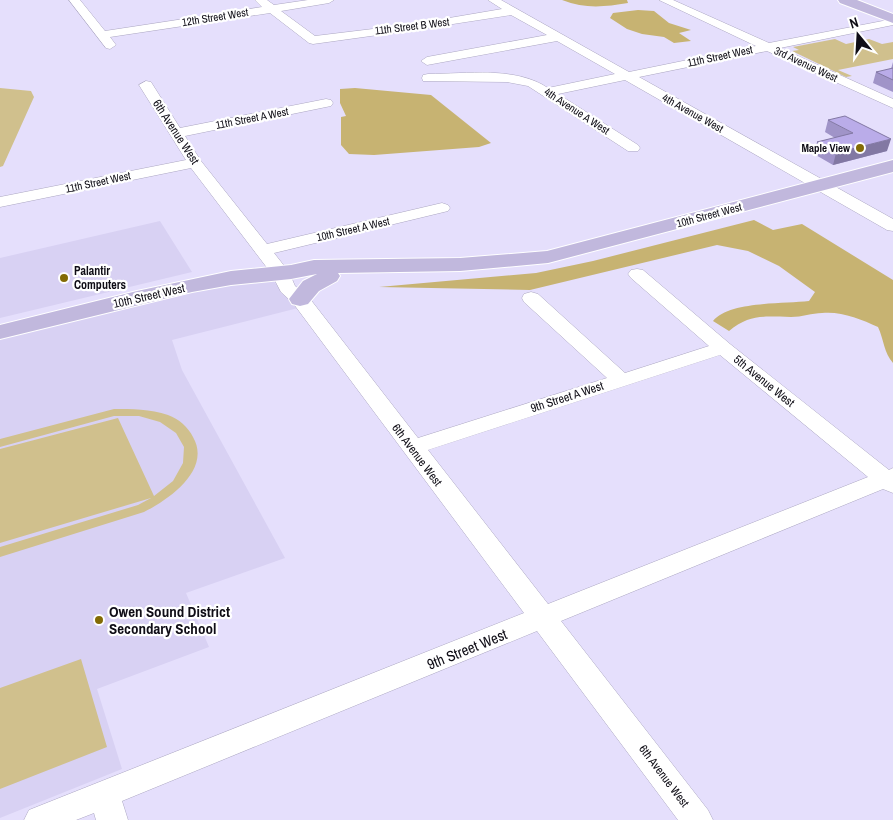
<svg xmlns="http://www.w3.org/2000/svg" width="893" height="820" font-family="'Archivo Narrow',sans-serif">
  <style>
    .built { fill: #d8d1f3 }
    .green { fill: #d0c08d }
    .forest { fill: #c7b372 }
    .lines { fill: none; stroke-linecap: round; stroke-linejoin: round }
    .minor-casing { stroke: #aca7c2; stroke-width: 1 }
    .major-casing { stroke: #fff; stroke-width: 2 }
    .minor { fill: #fff; fill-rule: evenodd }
    .major { fill: #c1b8dd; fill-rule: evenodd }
    .wall { fill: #a094c8 }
    .shaded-wall { fill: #8278a3 }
    .building { fill: #baace9; stroke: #8278a3 }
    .poi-dot { fill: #836b05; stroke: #fff; stroke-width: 2 }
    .labels { text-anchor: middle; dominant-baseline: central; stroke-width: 4.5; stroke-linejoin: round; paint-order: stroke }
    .far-street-label { font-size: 11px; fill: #0f0d16; stroke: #fff }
    .far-poi-label { font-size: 11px; font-weight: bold; fill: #0f0d16; stroke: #fff; text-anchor: end }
    .street-label { font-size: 12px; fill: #0f0d16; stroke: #fff }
    .poi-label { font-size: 12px; font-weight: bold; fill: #0f0d16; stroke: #fff; text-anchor: start }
    .near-poi-label { font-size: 15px; font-weight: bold; fill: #0f0d16; stroke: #fff; text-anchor: start }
    .near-street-label { font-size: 15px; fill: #0f0d16; stroke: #fff }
  </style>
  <rect width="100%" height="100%" fill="#e5dffc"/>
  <!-- built -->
  <path class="built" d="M160 221 192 272 0 318V258Z
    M269 276 298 308 172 340 182 370 285 558 186 593 209 647 97 689 122 769 0 818V337L190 289Z"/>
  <!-- green -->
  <path class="green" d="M835 39 846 44 869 39 882 44 893 42V59L838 70 852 76 846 77 792 51 799 50 793 47Z
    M0 88 31 91 34 97 3 166 0 167Z
    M114 409C132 409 150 409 168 415 179 419 188 427 193 437 212 470 168 500 144 512L0 557V547L138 505 151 498 0 543V449L118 418 154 496 173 481 183 463 184 447 176 433 160 422 139 416H114L0 447V439Z
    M81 659 107 747 0 789V688Z"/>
  <!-- forest -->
  <path class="forest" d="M562 0H627L628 3C604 7 585 9 562 0Z
    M638 10 654 11 669 23 691 30 679 33 691 41 674 43 664 37 642 34 627 29 610 18 613 13Z
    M355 88 431 95 491 143 479 147 374 155 349 154 341 145V117L346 116 340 103V89Z
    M754 220 773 230 802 224 893 280V363C884 353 884 340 878 327 861 319 841 311 822 313 812 313 802 317 791 317 765 317 751 313 729 331L713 321C729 301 783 304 809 301L815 292 779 266 748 251 717 245 530 290 379 287 536 273 593 261Z"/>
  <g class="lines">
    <!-- minor casing -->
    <g class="minor-casing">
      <path id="minor" d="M69 0H80L105 31 262 7 255 0H267L274 5 308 0H334L329 3 281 11 315 36 414 24 502 9 488 0H501L629 72 756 46 659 0H673L769 43 893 19V25L780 48 893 99V108L767 51 639 77 893 219V231L887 230 625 80 558 94 638 145 640 148 638 151H628L528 86 507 82 423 81 422 78 423 75 428 74C467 74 515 66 548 88L615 74 557 41 427 65 421 61 427 57 547 35 511 15 414 30 313 44 309 43 270 13 110 37 116 45 110 49 106 48Z
        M146 81 151 82 180 128 326 99 331 100 333 103 331 106 326 107 185 136 201 161 267 244 442 203 448 205 450 208 448 211 274 253 289 272 295 286 307 295 418 438 607 378 524 302 522 298 524 294 531 292 538 294 625 373 709 346 631 278 628 274 631 270 637 269 643 270 730 344 889 470 893 468V493L883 489 561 621 708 810 713 820H678L537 631 122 801 128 820H96L94 813 76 820H24L29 810 524 613 293 303 281 292 271 273 191 168 0 207V197L186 160 139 85ZM720 355 868 477 548 604 428 450Z"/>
    </g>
    <!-- major casing -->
    <g class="major-casing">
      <path id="major" d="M838 0H857L893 14V23L840 3Z
        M893 160V172L548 263 460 271 338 273 340 276 337 281 319 291 308 304 300 306 292 304 289 299 303 281 317 274 291 279 231 285 192 292 0 339V325L137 291 231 271 291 265 314 260 460 258 547 251Z"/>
    </g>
    <!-- minor -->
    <use href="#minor" class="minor"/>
    <!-- major -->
    <use href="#major" class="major"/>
  </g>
  <!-- wall -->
  <path class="wall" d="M893 62V92L873 83 876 72 891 69Z
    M828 120 887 151 833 165 814 154 817 142 835 138 825 132Z"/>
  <!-- shaded-wall -->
  <path class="shaded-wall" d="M891 139 887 151 833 165 836 153Z"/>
  <!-- building -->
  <path class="building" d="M893 68V80L876 72Z
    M845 116 891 139 836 153 817 142 853 133 828 120Z"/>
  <!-- markers -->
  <g class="poi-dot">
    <circle cx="860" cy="148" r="5"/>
    <circle cx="64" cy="278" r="5"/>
    <circle cx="99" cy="620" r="5"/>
  </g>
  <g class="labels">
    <!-- far-street labels -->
    <g class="far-street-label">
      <text transform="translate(215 17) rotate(-9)">12th Street West</text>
      <text transform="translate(412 26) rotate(-7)">11th Street B West</text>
      <text transform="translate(720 56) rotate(-12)">11th Street West</text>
      <text transform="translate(806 64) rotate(25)">3rd Avenue West</text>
      <text transform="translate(577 111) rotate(33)">4th Avenue A West</text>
      <text transform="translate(693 113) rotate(29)">4th Avenue West</text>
      <text transform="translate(252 118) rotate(-11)">11th Street A West</text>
      <text transform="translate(98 182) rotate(-12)">11th Street West</text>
      <text transform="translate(709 215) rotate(-15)">10th Street West</text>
      <text transform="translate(353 229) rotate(-13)">10th Street A West</text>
    </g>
    <!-- far-poi labels -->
    <g class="far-poi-label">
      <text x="850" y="148">Maple View</text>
    </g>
    <!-- street labels -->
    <g class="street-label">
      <text transform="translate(176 132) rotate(57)">6th Avenue West</text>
      <text transform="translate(149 296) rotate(-13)">10th Street West</text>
      <text transform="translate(764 381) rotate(39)">5th Avenue West</text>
      <text transform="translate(567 397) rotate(-18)">9th Street A West</text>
      <text transform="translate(417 455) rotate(53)">6th Avenue West</text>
      <text transform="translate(664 776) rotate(53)">6th Avenue West</text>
    </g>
    <!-- poi labels -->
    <g class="poi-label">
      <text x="74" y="271">Palantir<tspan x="74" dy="14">Computers</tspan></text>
    </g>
    <!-- near-poi labels -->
    <g class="near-poi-label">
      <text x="109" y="611">Owen Sound District<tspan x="109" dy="17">Secondary School</tspan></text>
    </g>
    <!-- near-street labels -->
    <g class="near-street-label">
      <text transform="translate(467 649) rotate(-22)">9th Street West</text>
    </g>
  </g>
  <!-- north arrow -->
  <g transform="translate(858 35) rotate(342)" stroke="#ffffff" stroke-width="4" paint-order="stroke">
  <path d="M0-4L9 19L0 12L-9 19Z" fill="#0f0d16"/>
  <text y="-8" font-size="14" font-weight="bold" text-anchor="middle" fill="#0f0d16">N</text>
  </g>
</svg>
